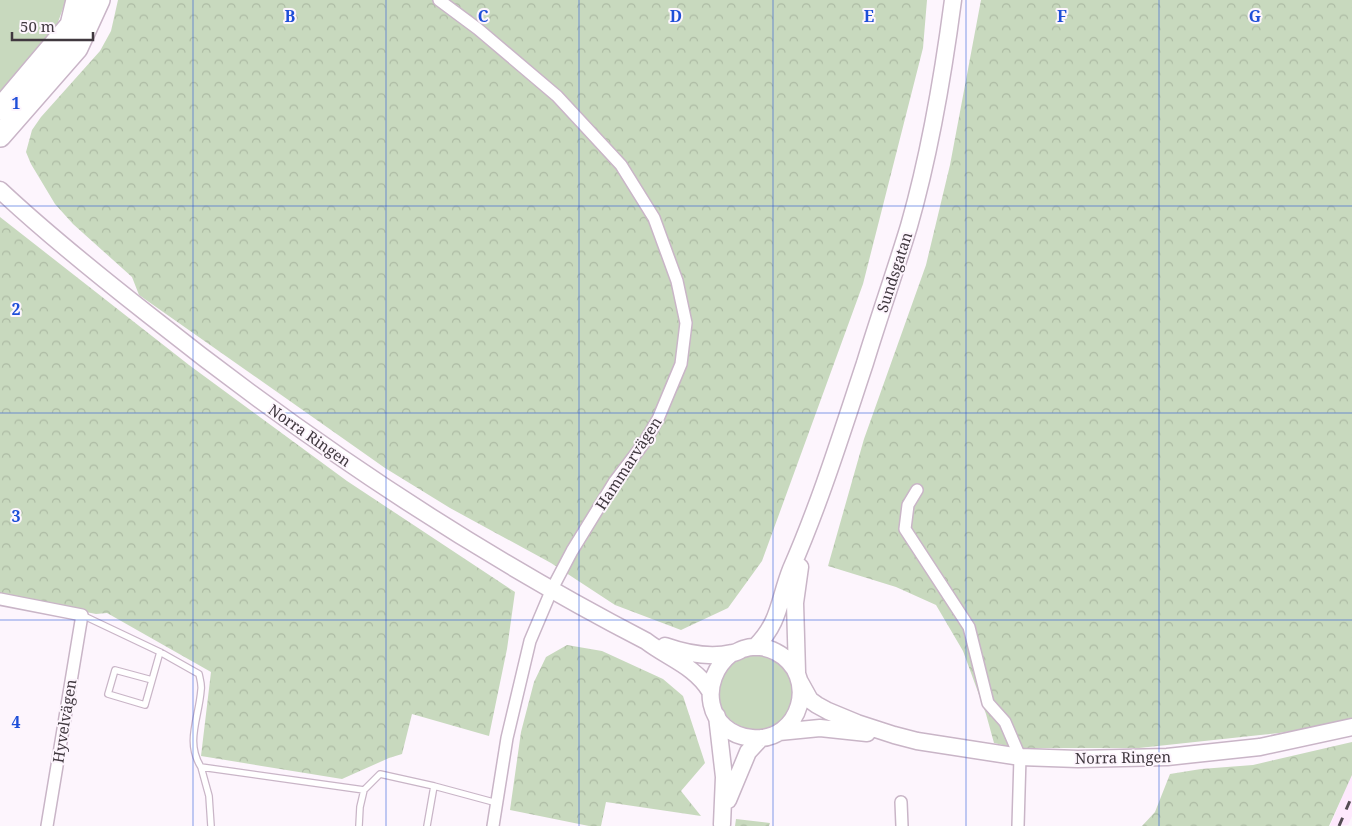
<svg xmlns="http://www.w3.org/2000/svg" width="1352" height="826" font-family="'Noto Serif',serif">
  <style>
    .built { fill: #fee9fd }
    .green { fill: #c8d9be }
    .forest { fill: url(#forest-crowns) }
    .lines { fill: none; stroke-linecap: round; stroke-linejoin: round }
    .lane-casing { stroke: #c9b5c7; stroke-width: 8 }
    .street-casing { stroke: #c9b5c7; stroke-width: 14 }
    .secondary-casing { stroke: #c9b5c7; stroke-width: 19 }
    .highway-casing { stroke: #c9b5c7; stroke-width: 24 }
    .lane { stroke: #fff; stroke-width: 5.5 }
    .street { stroke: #fff; stroke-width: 11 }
    .secondary { stroke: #fff; stroke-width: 16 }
    .highway { stroke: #fff; stroke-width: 21 }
    .rail { stroke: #544c53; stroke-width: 3; stroke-dasharray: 9 9; stroke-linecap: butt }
    .grid { fill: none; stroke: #1d4ed8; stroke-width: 1; stroke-opacity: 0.55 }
    .labels { text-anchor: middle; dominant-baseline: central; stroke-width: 4; stroke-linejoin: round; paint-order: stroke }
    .street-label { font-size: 15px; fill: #40383f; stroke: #fdf5fd }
    .grid-label { font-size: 16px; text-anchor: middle; font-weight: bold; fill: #1d4ed8; stroke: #fdf5fd; stroke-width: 4; stroke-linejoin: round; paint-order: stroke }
  </style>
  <defs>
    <pattern id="forest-crowns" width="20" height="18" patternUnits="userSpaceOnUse" patternTransform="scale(1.25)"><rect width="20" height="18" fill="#c8d9be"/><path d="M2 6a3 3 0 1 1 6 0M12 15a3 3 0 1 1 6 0" fill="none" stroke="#adbba4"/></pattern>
  </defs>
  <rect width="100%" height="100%" fill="#fdf5fd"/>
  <!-- built -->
  <path class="built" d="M1352 773V816L1348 825 1330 826Z"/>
  <!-- green -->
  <path class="green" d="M0 0H66L57 25 0 93Z
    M718 692a38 38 0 1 1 76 0a38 38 0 1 1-76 0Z"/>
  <!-- forest -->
  <path class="forest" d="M118 0H927L923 48 863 284 762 561 728 608 681 630 615 605 551 563 450 508 385 468 139 295 132 277 73 224 55 204 31 164 26 152 32 130 41 117 100 51 111 31Z
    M981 0H1352V718L1322 726 1279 733 1139 748H1016L994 743 986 714 963 651 936 605 896 587 828 566 864 439 926 265 950 165Z
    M0 217 189 365 347 481 515 592 507 649 489 736 412 714 402 754 389 758 342 779 201 756 211 672 107 613 96 614 0 595Z
    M567 645 602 651 663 679 683 696 705 763 681 791 701 816 606 802 601 826H589L510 810 521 732 534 682 546 657Z
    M1352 742V775L1329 826H1142L1155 812 1170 774 1201 769 1253 765Z
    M736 819 770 823 769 826H735Z"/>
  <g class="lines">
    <!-- lane casing -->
    <g class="lane-casing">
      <path id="lane" d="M82 615 160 652 199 674C200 679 202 685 201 690 199 718 185 742 201 767L364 790 380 774 434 786 497 803
        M152 680 115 670 108 694 145 705 160 652
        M201 767 209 796 211 826
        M359 826 360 807 364 790
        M427 826 434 786"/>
    </g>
    <!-- street casing -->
    <g class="street-casing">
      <path id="street" d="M439 0 478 29 557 96 621 165 654 218 677 281 686 323 681 364 658 419 644 443 615 481 572 551 552 589 530 641 507 738 493 826
        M917 490 908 505 905 529 969 627 988 703 1005 722 1020 757 1018 826
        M0 599 82 615 47 826
        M901 802 902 826"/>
    </g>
    <!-- secondary casing -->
    <g class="secondary-casing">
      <path id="secondary" d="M0 190C47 234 98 275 149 315 302 437 472 551 646 641 668 658 695 666 710 691
        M665 646C685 653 711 658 732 653 736 653 740 650 743 649 754 645 767 647 776 652 820 675 801 743 752 738 706 734 697 680 732 653
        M755 647C780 623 779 599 791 569 820 503 842 432 865 363 879 317 895 272 909 226 930 153 943 76 953 0
        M797 672 795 603 800 567
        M800 682 810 700 817 705 828 711 857 723 894 735 917 741 1020 757 1078 759 1167 757 1260 747 1352 727
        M717 716 724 777 722 824
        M779 732 820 728 867 733
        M728 800 748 752 761 738"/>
    </g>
    <!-- highway casing -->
    <g class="highway-casing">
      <path id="highway" d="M0 109 71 25 77 0
        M0 136 77 48 99 0"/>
    </g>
    <!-- lane -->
    <use href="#lane" class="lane"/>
    <!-- street -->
    <use href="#street" class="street"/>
    <!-- secondary -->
    <use href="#secondary" class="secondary"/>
    <!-- highway -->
    <use href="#highway" class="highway"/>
    <!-- rail -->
    <path class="rail" d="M1339 826 1352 796"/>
  </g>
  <!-- grid -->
  <path class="grid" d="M193 0V826M386 0V826M579 0V826M773 0V826M966 0V826M1159 0V826M0 206H1352M0 413H1352M0 620H1352"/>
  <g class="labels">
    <!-- street labels -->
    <g class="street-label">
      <text transform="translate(894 272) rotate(-72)">Sundsgatan</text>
      <text transform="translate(310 435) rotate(35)">Norra Ringen</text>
      <text transform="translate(628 463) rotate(-57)">Hammarvägen</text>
      <text transform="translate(64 721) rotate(-81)">Hyvelvägen</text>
      <text transform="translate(1123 757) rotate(-1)">Norra Ringen</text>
    </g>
  </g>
  <g class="grid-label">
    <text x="290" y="22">B</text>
    <text x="483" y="22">C</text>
    <text x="676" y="22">D</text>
    <text x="869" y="22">E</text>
    <text x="1062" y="22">F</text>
    <text x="1255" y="22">G</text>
    <text x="16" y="109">1</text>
    <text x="16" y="315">2</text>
    <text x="16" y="522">3</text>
    <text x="16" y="728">4</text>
  </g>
  <!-- scale -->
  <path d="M12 32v8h81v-8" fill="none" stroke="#40383f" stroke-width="2.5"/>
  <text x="20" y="32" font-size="15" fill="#40383f" stroke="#fdf5fd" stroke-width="4" paint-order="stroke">50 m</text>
</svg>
